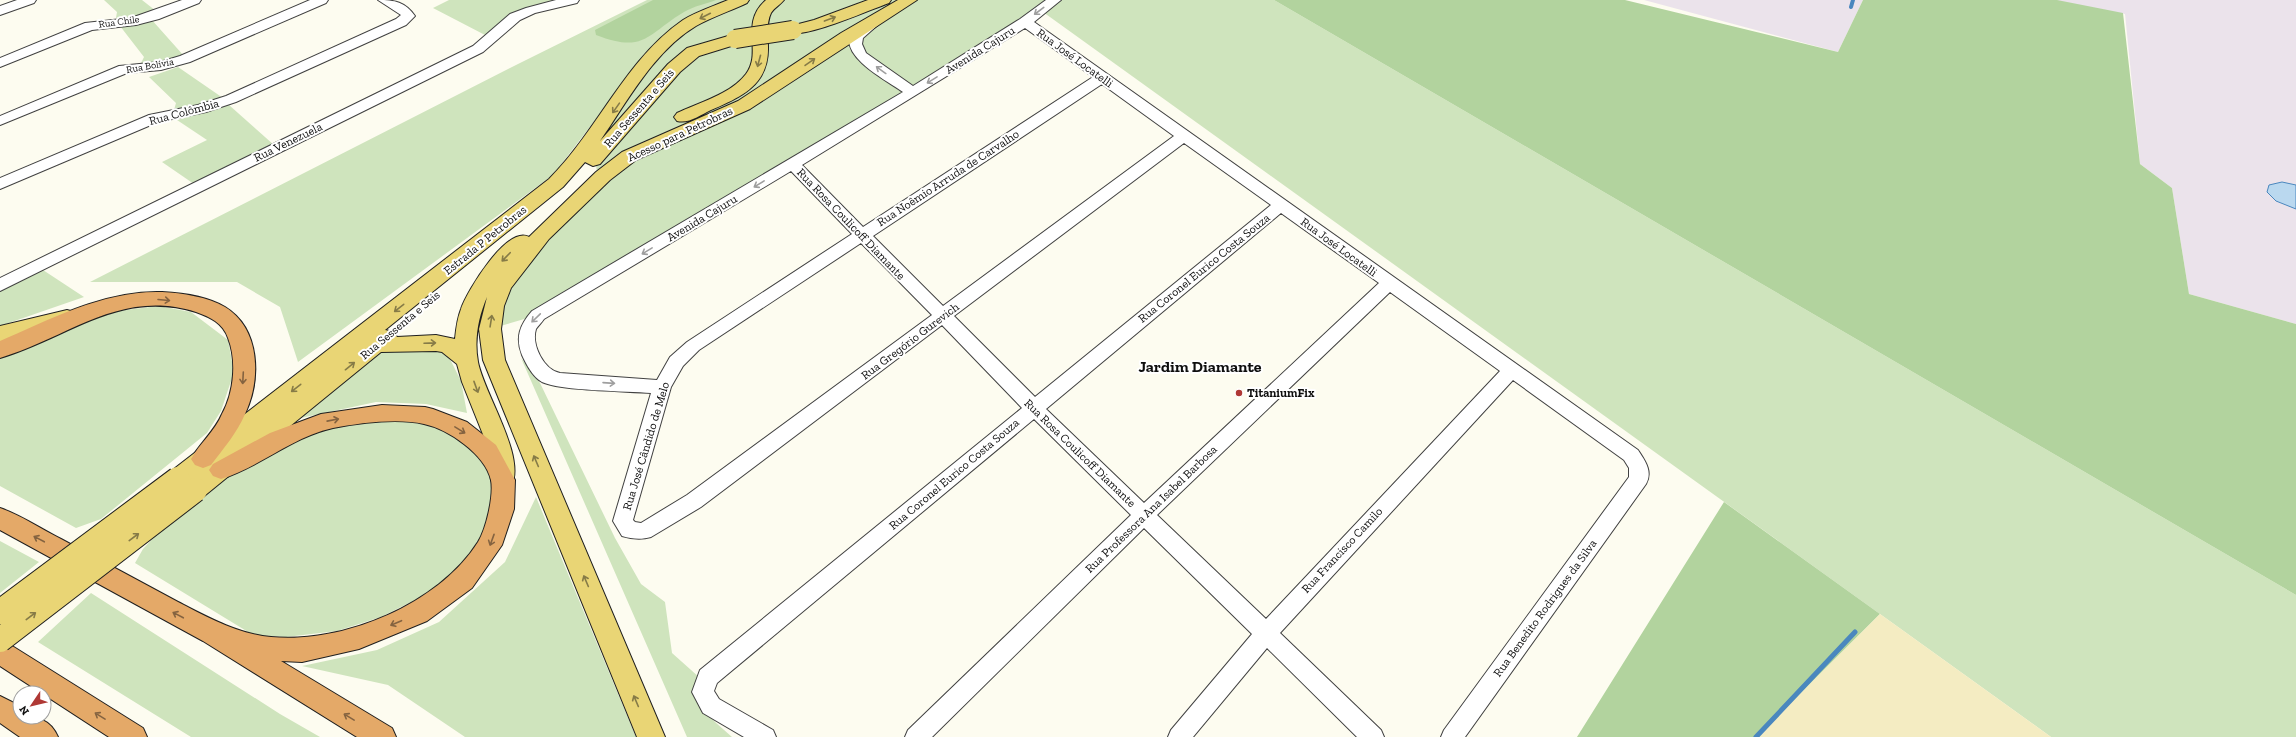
<svg xmlns="http://www.w3.org/2000/svg" width="2296" height="737" font-family="'Zilla Slab',serif">
  <style>
    .industrial { fill: #ebe3eb }
    .green { fill: #cfe4bd }
    .forest { fill: #b2d39e }
    .sand { fill: #f4ecc2 }
    .water { fill: #bad8ef; stroke: #4a87be }
    .lines { fill: none; stroke-linecap: round; stroke-linejoin: round }
    .stream-far1 { stroke: #4a87be; stroke-width: 4 }
    .stream { stroke: #4a87be; stroke-width: 5 }
    .minor-casing { stroke: #414141; stroke-width: 2 }
    .primary-casing { stroke: #1f1f1f; stroke-width: 2 }
    .motorway-casing { stroke: #1f1f1f; stroke-width: 2 }
    .minor { fill: #fff; fill-rule: evenodd }
    .primary { fill: #e9d575; fill-rule: evenodd }
    .motorway { fill: #e4a968; fill-rule: evenodd }
    .primary-bridge-far1-casing { stroke: #1f1f1f; stroke-width: 20; stroke-linecap: butt }
    .primary-bridge-casing { stroke: #1f1f1f; stroke-width: 26; stroke-linecap: butt }
    .primary-bridge-far1 { stroke: #e9d575; stroke-width: 18 }
    .primary-bridge { stroke: #e9d575; stroke-width: 24 }
    .oneway { stroke: #9f9f9f }
    .oneway2 { stroke: #867b47 }
    .oneway3 { stroke: #846340 }
    .poi-dot { fill: #af3835; stroke: #fff; stroke-width: 1.5 }
    .labels { text-anchor: middle; dominant-baseline: central; stroke-width: 4; stroke-linejoin: round; paint-order: stroke }
    .far-street-label { font-size: 10px; fill: #0e0e0e; stroke: #fff }
    .street-label { font-size: 12px; fill: #0e0e0e; stroke: #fff }
    .poi-label { font-size: 12px; font-weight: bold; fill: #0e0e0e; stroke: #fff; text-anchor: start }
    .district-label { font-size: 16px; font-weight: bold; fill: #0e0e0e; stroke: #fff }
  </style>
  <rect width="100%" height="100%" fill="#fdfcf0"/>
  <!-- industrial -->
  <path class="industrial" d="M1644 0H1863L1838 52Z
    M2053 0H2296V324L2189 294 2172 188 2140 164 2125 14Z"/>
  <!-- green -->
  <path class="green" d="M104 0H142L156 11 138 16 116 18 117 12Z
    M449 0H557L493 28 485 35 433 8Z
    M647 0H1274L2296 595V737H2051L1043 12 538 315 490 329 499 292 598 181 595 157 642 59 553 175 298 362 280 307 237 282H90L518 64Z
    M151 19 184 56 172 60 141 63 144 57 120 26Z
    M178 67 223 98 191 108 174 110 176 103 149 77Z
    M229 105 274 145 194 184 162 162 207 140 177 120Z
    M43 270 84 297 0 326V291Z
    M159 306 191 312 228 340 234 372 221 411 207 433 101 519 76 528 0 486V355L108 312Z
    M392 349 435 350 448 355 461 381 467 413 426 404 376 402 296 419 374 355Z
    M521 358 540 383 615 538 641 584 665 602 672 653 700 678 695 698 715 722 732 737H687Z
    M398 417 453 429 484 456 497 487 490 524 464 566 429 593 381 617 337 631 286 637 253 635 135 563 143 549 156 535 220 474 331 424Z
    M536 497 636 737H465L388 685 302 666 377 650 439 622 505 562Z
    M0 541 39 562 0 593Z
    M91 593 280 714 320 737H191L38 642Z"/>
  <!-- forest -->
  <path class="forest" d="M653 0H716C706 4 694 6 684 12 647 34 645 54 596 35L595 30Z
    M1274 0H1625L1838 52 1863 0H2057L2123 13 2140 164 2172 188 2189 294 2296 324V595Z
    M1724 502 1880 614 1757 737H1577Z"/>
  <!-- sand -->
  <path class="sand" d="M1880 614 2051 737H1757Z"/>
  <!-- water -->
  <path class="water" d="M2282 182 2296 185V209L2276 201 2267 192 2269 185Z"/>
  <g class="lines">
    <!-- stream-far1 -->
    <path class="stream-far1" d="M1851 7 1853 0"/>
    <!-- stream -->
    <path class="stream" d="M1756 737 1855 632"/>
    <!-- minor casing -->
    <g class="minor-casing">
      <path id="minor" d="M17 0H36L34 3 0 15V6Z
        M182 0H201L199 3 159 19 136 25 92 30 0 67V58L85 23 131 18Z
        M310 0H328L326 3 190 62 161 70 127 73 0 125V116L119 66 160 62 180 56Z
        M378 0C395 0 405 2 415 16L406 25 236 102 206 112 158 122 0 189V178L149 115 198 105 226 96 396 19 401 15Z
        M556 0H579L577 3 535 13 520 20 483 52 0 291V278L473 46 510 14 526 8Z
        M1046 0H1061L1034 22 1638 450C1645 461 1653 471 1646 484L1465 737H1441L1444 730 1629 477V468L1624 460 1513 380 1280 633 1381 730 1384 737H1357L1267 648 1193 737H1168L1171 730 1252 634 1144 528 932 737H905L908 730 1131 515 1034 419 717 683 714 691 719 699 773 730 776 737H744L703 713 692 692 700 670 1022 408 942 325 701 507 651 537C641 540 632 539 622 536L613 521 651 393C627 391 561 391 542 382 533 377 526 364 522 355 515 337 520 325 532 311L903 92C886 80 846 60 849 37L868 20 873 19 880 23 863 38 862 44 866 53 913 86 1020 19ZM1025 28 1093 77 863 227 802 165ZM1102 84 1174 136 943 306 873 236ZM1184 143 1271 205 1035 397 954 316ZM791 171 852 234 687 342 670 357 657 380 560 373C544 370 531 345 536 329 538 326 542 322 544 319ZM1281 213 1379 283 1144 503 1046 409ZM861 243 932 315 687 495 641 523 635 522 633 520 671 387 683 366 699 350ZM1390 292 1500 371 1266 619 1157 515Z"/>
    </g>
    <!-- primary casing -->
    <g class="primary-casing">
      <path id="primary" d="M728 0H749L747 3C730 11 712 17 696 26 654 51 627 102 600 141L668 64 687 48 735 34 741 35 743 39 741 43 699 56 680 72 600 164 593 166 585 162 563 187 385 330 394 332 397 337 436 335 455 339C456 329 457 319 461 309 467 291 507 225 529 237L596 172 622 152 738 101 841 33 898 0H917L750 109 636 160 610 180 549 239 511 288 504 306 501 329 505 360 665 737H637L483 360 479 329 487 297C478 318 474 340 478 362 484 394 527 457 511 487L503 489 495 487 491 480 489 455 484 437 462 382 457 364 442 352 436 351 381 352 203 497 195 499 187 497 183 490 185 486 178 488 170 486 166 479 170 472 549 179C598 130 625 60 683 20 696 12 714 6 728 0Z
        M766 0H784C780 5 774 8 771 13 766 23 768 36 768 47 769 85 741 97 711 110 700 115 689 124 677 121L674 117 677 113C698 103 731 94 746 74 763 52 739 23 766 0Z
        M868 0H891L889 3C867 11 807 38 787 33L785 30 787 27 814 20Z
        M67 310 74 312 78 317 74 322 0 342V326Z"/>
    </g>
    <!-- motorway casing -->
    <g class="motorway-casing">
      <path id="motorway" d="M162 292C182 293 208 297 225 307 261 329 261 380 245 414 237 433 223 449 211 465L203 468 195 465 191 459C200 443 215 431 222 414 234 392 237 361 228 338 223 323 210 317 196 312 120 288 68 338 0 358V341C50 319 106 290 162 292Z
        M382 405 425 407 433 409 467 422 496 445 515 480 514 509 502 545 472 588 427 621 359 649 302 662 281 661 392 728 396 737H357L203 641 0 530V508C21 515 41 529 61 539 100 560 139 581 178 602 207 617 238 634 271 637 343 644 439 604 478 542 486 529 494 496 491 480 485 454 448 429 424 424 398 418 359 423 333 428 292 437 260 467 221 479L213 476 209 470 213 464 270 433 321 414Z
        M0 640 9 644 143 728 147 737H109L0 666Z
        M0 696 20 706V717C38 717 50 719 58 737H20L0 723Z"/>
    </g>
    <!-- minor -->
    <use href="#minor" class="minor"/>
    <!-- primary -->
    <use href="#primary" class="primary"/>
    <!-- motorway -->
    <use href="#motorway" class="motorway"/>
    <!-- primary-bridge-far1 casing -->
    <g class="primary-bridge-far1-casing">
      <path id="primary-bridge-far1" d="M735 39 793 30"/>
    </g>
    <!-- primary-bridge casing -->
    <g class="primary-bridge-casing">
      <path id="primary-bridge" d="M0 612 178 479
        M0 640 195 490"/>
    </g>
    <!-- primary-bridge-far1 -->
    <use href="#primary-bridge-far1" class="primary-bridge-far1"/>
    <!-- primary-bridge -->
    <use href="#primary-bridge" class="primary-bridge"/>
  </g>
  <!-- one-way arrows -->
  <defs><path id="oneway-shaft" d="M-6 0H5M1.5-3L5.5 0L1.5 3" fill="none" stroke-width="1.6" stroke-linecap="round" stroke-linejoin="round"/></defs>
  <g class="oneway">
    <use href="#oneway-shaft" transform="translate(1039 11) rotate(143)"/>
    <use href="#oneway-shaft" transform="translate(881 70) rotate(-144)"/>
    <use href="#oneway-shaft" transform="translate(932 80) rotate(148)"/>
    <use href="#oneway-shaft" transform="translate(759 184) rotate(149)"/>
    <use href="#oneway-shaft" transform="translate(647 251) rotate(149)"/>
    <use href="#oneway-shaft" transform="translate(536 318) rotate(136)"/>
    <use href="#oneway-shaft" transform="translate(609 383) rotate(4)"/>
  </g>
  <g class="oneway2">
    <use href="#oneway-shaft" transform="translate(705 16) rotate(153)"/>
    <use href="#oneway-shaft" transform="translate(830 19) rotate(-20)"/>
    <use href="#oneway-shaft" transform="translate(759 61) rotate(105)"/>
    <use href="#oneway-shaft" transform="translate(810 62) rotate(-35)"/>
    <use href="#oneway-shaft" transform="translate(616 108) rotate(125)"/>
    <use href="#oneway-shaft" transform="translate(506 257) rotate(134)"/>
    <use href="#oneway-shaft" transform="translate(399 308) rotate(142)"/>
    <use href="#oneway-shaft" transform="translate(491 321) rotate(-81)"/>
    <use href="#oneway-shaft" transform="translate(430 343) rotate(-2)"/>
    <use href="#oneway-shaft" transform="translate(350 366) rotate(-39)"/>
    <use href="#oneway-shaft" transform="translate(476 387) rotate(70)"/>
    <use href="#oneway-shaft" transform="translate(296 388) rotate(142)"/>
    <use href="#oneway-shaft" transform="translate(536 461) rotate(-113)"/>
    <use href="#oneway-shaft" transform="translate(134 537) rotate(-37)"/>
    <use href="#oneway-shaft" transform="translate(586 581) rotate(-113)"/>
    <use href="#oneway-shaft" transform="translate(31 616) rotate(-37)"/>
    <use href="#oneway-shaft" transform="translate(636 701) rotate(-113)"/>
  </g>
  <g class="oneway3">
    <use href="#oneway-shaft" transform="translate(164 300) rotate(5)"/>
    <use href="#oneway-shaft" transform="translate(243 378) rotate(93)"/>
    <use href="#oneway-shaft" transform="translate(333 420) rotate(-11)"/>
    <use href="#oneway-shaft" transform="translate(460 430) rotate(31)"/>
    <use href="#oneway-shaft" transform="translate(39 539) rotate(-152)"/>
    <use href="#oneway-shaft" transform="translate(492 540) rotate(110)"/>
    <use href="#oneway-shaft" transform="translate(178 615) rotate(-152)"/>
    <use href="#oneway-shaft" transform="translate(396 623) rotate(157)"/>
    <use href="#oneway-shaft" transform="translate(100 716) rotate(-148)"/>
    <use href="#oneway-shaft" transform="translate(349 717) rotate(-149)"/>
  </g>
  <!-- markers -->
  <circle class="poi-dot" cx="1239" cy="393" r="4"/>
  <g class="labels">
    <!-- far-street labels -->
    <g class="far-street-label">
      <text transform="translate(119 22) rotate(-8)">Rua Chile</text>
      <text transform="translate(150 66) rotate(-10)">Rua Bolívia</text>
    </g>
    <!-- street labels -->
    <g class="street-label">
      <text transform="translate(980 50) rotate(-32)">Avenida Cajuru</text>
      <text transform="translate(1075 58) rotate(36)">Rua José Locatelli</text>
      <text transform="translate(639 108) rotate(-49)">Rua Sessenta e Seis</text>
      <text transform="translate(184 112) rotate(-15)">Rua Colômbia</text>
      <text transform="translate(680 134) rotate(-25)">Acesso para Petrobras</text>
      <text transform="translate(288 142) rotate(-26)">Rua Venezuela</text>
      <text transform="translate(948 178) rotate(-33)">Rua Noêmio Arruda de Carvalho</text>
      <text transform="translate(702 218) rotate(-31)">Avenida Cajuru</text>
      <text transform="translate(851 224) rotate(46)">Rua Rosa Coulicoff Diamante</text>
      <text transform="translate(485 240) rotate(-39)">Estrada P Petrobras</text>
      <text transform="translate(1339 247) rotate(36)">Rua José Locatelli</text>
      <text transform="translate(1204 268) rotate(-39)">Rua Coronel Eurico Costa Souza</text>
      <text transform="translate(400 325) rotate(-40)">Rua Sessenta e Seis</text>
      <text transform="translate(910 341) rotate(-37)">Rua Gregório Gurevich</text>
      <text transform="translate(646 446) rotate(-73)">Rua José Cândido de Melo</text>
      <text transform="translate(1080 453) rotate(44)">Rua Rosa Coulicoff Diamante</text>
      <text transform="translate(954 474) rotate(-40)">Rua Coronel Eurico Costa Souza</text>
      <text transform="translate(1151 509) rotate(-44)">Rua Professora Ana Isabel Barbosa</text>
      <text transform="translate(1342 550) rotate(-47)">Rua Francisco Camilo</text>
      <text transform="translate(1545 608) rotate(-54)">Rua Benedito Rodrigues da Silva</text>
    </g>
    <!-- poi labels -->
    <g class="poi-label">
      <text x="1247" y="393">TitaniumFix</text>
    </g>
    <!-- district labels -->
    <g class="district-label">
      <text x="1200" y="366">Jardim Diamante</text>
    </g>
  </g>
  <!-- north arrow -->
  <g transform="translate(32 705) rotate(235)"><circle r="19" fill="#ffffff" stroke="#9f9f9f"/>
  <path d="M0-3L7 15L0 10L-7 15Z" fill="#af3835"/>
  <text y="-6" font-size="11" font-weight="bold" text-anchor="middle" fill="#0e0e0e">N</text>
  </g>
</svg>
